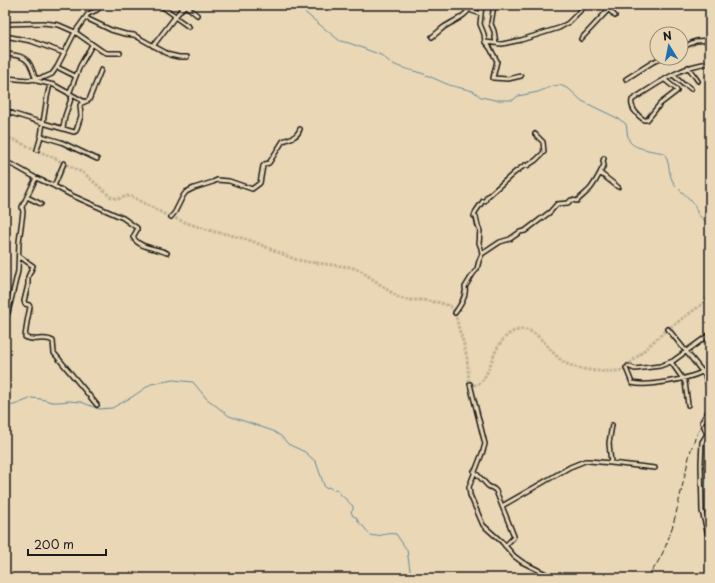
<svg xmlns="http://www.w3.org/2000/svg" width="715" height="583" font-family="'Playpen Sans',sans-serif">
  <style>
    .lines { fill: none; stroke-linecap: round; stroke-linejoin: round }
    .stream { stroke: #628a9d; stroke-width: 1 }
    .river { stroke: #91d4f3; stroke-width: 4.5 }
    .minor-tunnel { stroke: #c0b296; stroke-width: 3; stroke-dasharray: 3 1.5; stroke-linecap: butt }
    .minor-casing { stroke: #1c1c1c; stroke-width: 6 }
    .minor { stroke: #e9d7b5; stroke-width: 3 }
    .rail { stroke: #1c1c1c; stroke-width: 1; stroke-dasharray: 6 3; stroke-linecap: butt }
  </style>
  <rect width="100%" height="100%" fill="#e9d7b5"/>
  <filter id="ink" filterUnits="userSpaceOnUse"><feTurbulence type="fractalNoise" baseFrequency=".025" numOctaves="2"/><feDisplacementMap in="SourceGraphic" scale="8" xChannelSelector="R" yChannelSelector="G"/><feConvolveMatrix kernelMatrix="1 2 1 2 8 2 1 2 1" color-interpolation-filters="sRGB"/></filter>
  <g filter="url(#ink)">
    <g class="lines">
      <!-- stream -->
      <path class="stream" d="M296 5 314 20 340 41 349 43 381 55 391 63 400 67 424 74 449 85 473 91 481 97 495 100H513L518 96 538 92 553 86 560 85 569 89 582 101 619 119 626 124C627 129 627 135 629 140 632 149 655 151 664 153 670 163 668 170 672 180 677 190 689 196 695 206 696 208 696 210 697 212 699 216 706 223 710 225
        M5 407 17 404 32 398 41 399 52 402H59L69 401 81 402 99 409 112 408 132 397 151 384 173 380 193 382 206 398 229 416 273 431 282 437 288 444 305 452 316 462 325 488 329 487 334 491 335 489 339 491C340 496 343 496 347 500 349 502 350 504 353 506V510L351 512 353 516 356 517C358 522 360 524 364 527 366 530 368 533 370 535 377 538 387 532 396 534L407 550 410 570 416 578"/>
      <!-- river -->
      <path class="river" d="M710 440 709 442 710 449
        M710 454 708 478 710 497"/>
      <!-- minor-tunnel -->
      <path class="minor-tunnel" d="M5 136 52 157 85 174 111 197 118 199 127 196 133 197 166 215 190 224 215 232 227 234 252 241 294 259 308 262 350 267 360 270 399 298 408 300H422L441 303 450 306 454 311 456 316 459 329 463 341 467 358 469 382 470 384C484 390 490 364 494 355 499 344 506 332 519 330 538 326 550 354 564 362 578 371 607 373 623 370L654 341 668 329 701 305 710 295"/>
      <!-- minor casing -->
      <g class="minor-casing">
        <path id="minor" d="M482 5 480 24 484 34 485 42 490 48 497 61 493 78 508 79 521 76
          M494 5 491 24 494 31 496 43
          M504 5 507 6
          M605 5 615 16
          M470 9 472 11 481 14
          M86 18 111 30 125 34 134 35 170 55 179 57H187
          M5 24 43 23 52 24 59 25 75 32 102 51 107 53H120
          M189 27 175 17 185 5 197 15
          M5 36 31 41 64 53
          M432 37C436 34 440 30 444 27 453 21 468 16 471 5
          M581 39 609 9
          M485 42 502 44 521 40 559 28 568 23 586 5
          M153 46 175 17 174 15 160 5
          M681 48 696 41 710 40
          M5 54C17 55 28 56 32 69 34 73 34 77 37 81L54 85 83 101
          M57 67 75 76
          M688 67 698 81
          M673 75 684 85H686L691 89
          M5 78 29 80 45 77 52 74 57 67 75 32 88 14 97 10 102 5
          M626 79 653 62 661 58
          M665 80 676 89 677 91 660 104 647 120H644C638 116 630 108 632 100 655 85 682 65 710 63
          M50 84 47 97 43 123 74 132 76 131 81 116 80 105 82 103 89 100 101 70
          M69 94 80 66 92 45
          M5 110 14 114 43 123 41 136 37 150
          M63 128 65 116 72 96
          M41 136 61 142 97 159
          M5 162 15 166 36 178 54 186 71 195 123 218 137 228V230L133 237C139 248 156 248 167 253
          M600 173 618 187
          M54 186 64 163
          M27 197 41 204
          M171 217 175 212 183 196 186 192 194 188 213 182 217 180 229 181 252 189 260 183 263 166 265 164 269 163 283 141C290 138 297 138 300 129
          M482 254 500 242 510 239 520 232 525 231 550 212 557 204 568 203 571 200 577 201C581 197 586 193 590 189 596 182 600 173 604 165L603 161 604 158
          M19 256 33 266 28 277V285L24 301 25 304 29 305 30 307 27 322 25 337C35 343 43 335 53 341L54 353 97 405
          M8 313 18 271 19 242 23 212 22 207 36 178
          M455 313C460 306 467 296 465 287L473 274 477 269 479 261 482 254 481 248 479 243C480 238 479 236 480 231L478 226 476 217 474 216 476 211 483 201H485L487 197 514 173 525 165 527 166 536 160 544 152 543 142 535 134
          M668 329 705 375 710 393
          M671 362 685 382 688 405
          M628 366 635 369 660 366 673 361 710 334
          M626 368 632 383C648 387 688 379 702 372 705 370 708 368 710 366
          M470 384 485 444 483 451 469 487 470 495 483 525 502 542 514 556 522 562 546 574 558 578
          M710 431 707 434 702 442 701 463 702 511 710 543
          M707 434 702 422 707 413 710 410
          M611 463 655 468
          M474 471 488 486 494 489 496 491 502 506
          M505 546 513 538 514 536 502 506 570 467 585 461H589L611 463 609 443 612 425"/>
      </g>
      <!-- minor -->
      <use href="#minor" class="minor"/>
      <!-- rail -->
      <path class="rail" d="M646 578C672 551 678 501 687 466 691 447 696 430 710 416"/>
    </g>
  </g>
  <!-- margin -->
  <rect width="715" height="583" fill="none" stroke="#e9d7b5" stroke-width="20"/>
  <rect x="10" y="10" width="695" height="563" fill="none" stroke="#1c1c1c" stroke-width="1.5" filter="url(#ink)"/>
  <!-- north arrow -->
  <g transform="translate(669 46) rotate(350)"><circle r="19" fill="#e9d7b5" stroke="#978c78"/>
  <path d="M0-3L7 15L0 10L-7 15Z" fill="#1f6fb2"/>
  <text y="-6" font-size="11" font-weight="bold" text-anchor="middle" fill="#1c1c1c">N</text>
  </g>
  <!-- scale -->
  <path d="M28 549v6h78v-6" fill="none" stroke="#1c1c1c" stroke-width="2"/>
  <text x="34" y="549" font-size="12" fill="#1c1c1c" stroke="#e9d7b5" stroke-width="3" paint-order="stroke">200 m</text>
</svg>
